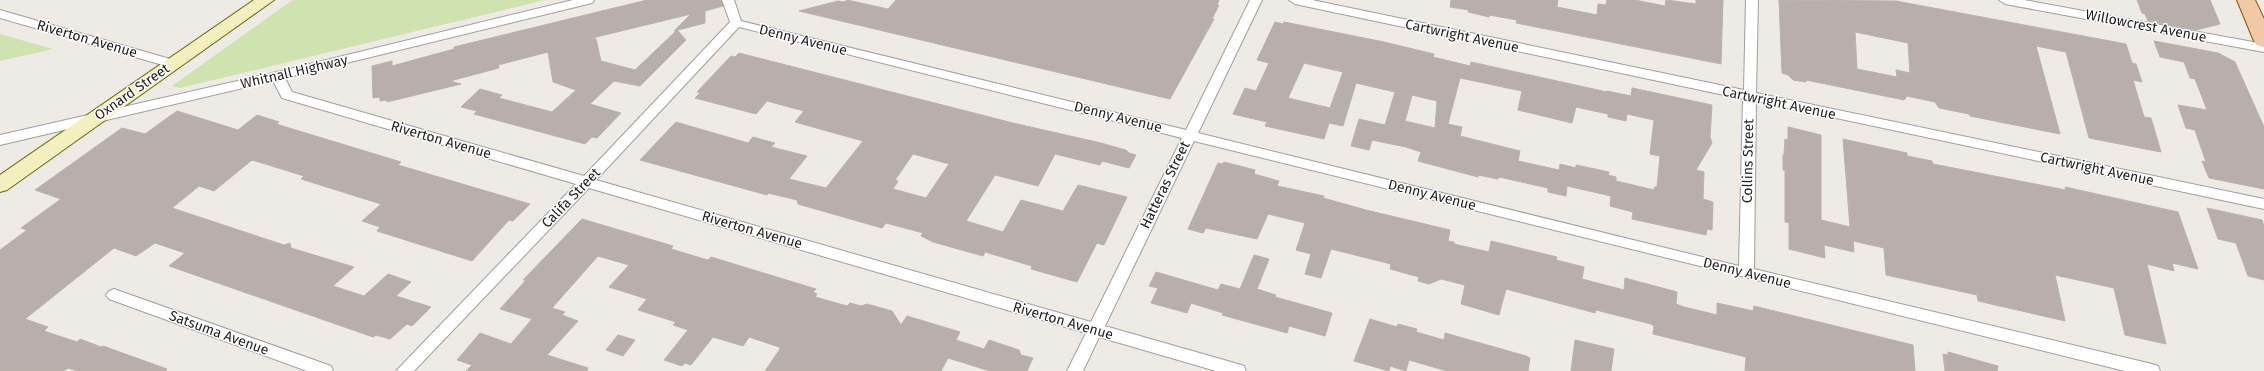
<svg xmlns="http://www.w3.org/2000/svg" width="2264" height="371" font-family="'Fira Sans',sans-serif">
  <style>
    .grass { fill: #cfe3b0 }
    .building { fill: #b7afab; stroke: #beb0a9; fill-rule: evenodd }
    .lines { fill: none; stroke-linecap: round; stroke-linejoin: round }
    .street-casing { stroke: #9f9f9f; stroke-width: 2 }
    .secondary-casing { stroke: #6a6910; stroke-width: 2 }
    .primary-casing { stroke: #885310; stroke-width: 2 }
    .street { fill: #fff; fill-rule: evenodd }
    .secondary { fill: #f3efbf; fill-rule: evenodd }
    .primary { fill: #f2c9a6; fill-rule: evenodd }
    .labels { text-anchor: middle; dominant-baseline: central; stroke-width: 3; stroke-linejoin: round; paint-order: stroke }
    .street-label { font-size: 14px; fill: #1e1e1e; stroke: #fff }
  </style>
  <rect width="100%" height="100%" fill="#eeeae5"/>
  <!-- grass -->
  <path class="grass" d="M295 0H545L180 88 172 86 291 1Z
    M0 34 53 49 0 61Z"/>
  <!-- building -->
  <path class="building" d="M647 0H721L723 6 705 11V23L674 31 691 14 592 38 596 39 601 61 635 70 677 30 686 40 640 86 614 81 590 104 621 113 597 138 592 137 585 144 474 114 477 111 461 107 480 89 502 95 499 98 552 112 576 90 553 82 548 52 498 65 499 68 450 81 461 84 387 102V100L380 101V97L373 98 372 66 392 61V66L454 49V47Z
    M847 0 888 9 896 0H1219L1217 5H1219L1212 19H1214L1170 99 799 11 838 1 844 2Z
    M1451 0H1558L1557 7 1597 15 1598 4 1606 5 1607 0H1635L1665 6 1666 0 1696 4V0H1723L1721 64 1516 23 1517 20 1489 15V17L1468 12 1469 10 1450 7Z
    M1779 0 1896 1 2126 44 2132 63 2136 64 2142 82 2133 80 2144 117 2151 118 2161 152 2089 138 2066 52 2036 46 2060 134 1970 116 1969 114 1939 108 1935 102 1907 96 1904 100 1806 80V82L1793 80 1788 75 1782 73ZM1855 32 1908 43 1910 73 1896 70 1897 77 1857 69Z
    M2137 0H2210L2220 24 2196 30 2148 21 2145 14 2142 13Z
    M1275 22 1283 24 1284 22 1384 42 1434 54 1433 57 1470 66 1471 62 1607 92V91L1631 96 1632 88 1712 105 1710 137 1712 143 1696 170 1704 172 1703 199 1713 202 1712 230 1707 229 1706 235 1632 219 1633 212 1610 206 1611 196 1567 186 1566 196 1548 192V188L1499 177 1498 179 1478 175V177L1418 161 1421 152 1406 147 1372 140 1369 150 1351 146 1359 119 1385 125 1395 92 1356 83 1343 126 1329 123 1324 139 1265 126 1267 122 1233 114 1245 88 1256 91 1269 63 1257 60ZM1304 63 1343 72 1330 108 1288 98ZM1460 78 1522 91 1518 110 1572 123 1576 107 1608 114V117L1626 121 1627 114 1654 120 1650 154 1660 156 1657 187H1655L1654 190 1616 181V177L1608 175 1609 172 1576 165V168L1560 164 1559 170 1518 161 1520 151 1460 136 1462 127 1448 124ZM1412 95 1437 101 1435 128 1405 121Z
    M2154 41 2218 53 2235 62 2264 127V189L2209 178 2202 161 2206 162 2195 130 2186 128 2178 105 2207 110 2195 79 2190 78 2184 62 2160 57Z
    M739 53 1013 123 1101 143 1126 150 1129 153 1136 155 1129 168 1102 161 1100 165 1055 154 1038 186 995 175 966 221 1003 232 1021 200 1063 211 1078 185 1127 197 1104 245 1097 243 1077 282 1031 269 1032 266 985 252 983 256 933 242 921 236 923 233 886 223 882 228 798 204 797 200 768 193 767 195 640 160 676 122 748 143 753 137 775 143 771 147 807 156 789 179 826 188 863 141 795 122 804 111 767 101 756 114 695 98 700 93 697 92 731 56 735 57ZM913 154 949 164 926 198 893 189 898 181 895 180Z
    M177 111 238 130 257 115 279 122 276 124 401 162 398 165 530 204 513 221 509 220 472 261 377 231 380 227 362 221 381 204 301 179 304 176 252 160 214 191 199 186 172 208 284 245 290 243 291 248 354 267 333 286 364 296 388 274 411 282 396 296 431 307 412 326 407 324 390 339 376 335 373 337 169 266 185 253 155 243 136 256 114 248 25 319 48 327 44 331 77 342 80 339 101 347 103 346 167 369 166 371H77L68 368 64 371H0V250L27 230 21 228 61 199 35 190 122 128 145 134Z
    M1788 127 1821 135V220L1850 227 1843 139 1907 153V156L1932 161 1933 164 2066 190 2065 187 2178 212 2198 269 2172 263 2174 271 2147 264 2166 344 2125 335 2114 288 2055 275 2065 321 1978 301 1977 295 1886 275 1884 248 1853 241 1854 252 1824 245 1825 258 1789 249V223L1785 222V170H1783V155H1784L1785 139 1788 140Z
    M1224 162 1255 170 1254 174 1279 181 1277 186 1324 196 1323 198 1366 210 1450 230 1448 241 1454 242V244L1489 252 1491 241 1557 257 1556 260 1584 267 1582 279 1624 290 1625 278 1677 292 1676 304 1684 307 1717 315V303L1753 311 1754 306 1913 345 1915 371H1745L1746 357 1653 334 1654 326 1651 324 1596 310 1595 313 1506 289 1499 315 1461 304 1465 285 1441 279 1429 284 1418 281 1419 277 1390 269 1391 264 1331 249 1321 278 1305 274 1311 254 1296 250 1305 223 1268 214 1257 239 1206 228 1203 233 1188 229 1218 163 1222 164Z
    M2207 208 2262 220 2264 226V280L2248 276 2236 243 2218 239Z
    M582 219 673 246 671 249 704 259 708 260 711 257 816 289 813 292 817 294 815 297 847 306 850 303 861 306 867 304 892 311 901 325 907 316 960 332 956 340 984 349 989 340 1019 350 1021 355 1033 358 1027 371H990L948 358 941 371H765L780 349 779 347 749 337 743 346 713 337 691 365 685 363 682 366 664 360 688 330 673 325 676 322 638 310 647 299 609 287 629 265 598 256 552 308 565 312 562 315 578 321 547 355 588 368 587 371H466L472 365 457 360 480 333 511 344 532 319 500 309 526 280H523Z
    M1254 255 1269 259 1257 289 1276 295 1275 297 1332 313 1325 336 1289 326 1287 333 1222 315 1223 313 1191 303 1187 313 1151 303 1158 288 1149 286 1156 272 1218 290 1221 284 1240 289Z
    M1370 319 1397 327 1398 324 1417 329 1416 332 1444 340 1445 333 1526 356 1530 358 1528 371H1447L1409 360 1406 371 1390 366 1389 371 1354 361Z
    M618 335 635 340 623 356 606 350Z
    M1575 340 1614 349 1611 371H1571Z
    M1948 352 1998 366 1997 371H1945L1943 354 1948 355Z"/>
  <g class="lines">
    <!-- street casing -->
    <g class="street-casing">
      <path id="street" d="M573 0H594L592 3 285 78 292 92 584 176 730 22 722 0H734L741 21 1186 130 1250 0H1262L1198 133 1739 266 1743 99 1295 4 1289 0H1312L1744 90 1746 0H1758L1756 93 2264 199V209L1756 101 1754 269 2152 364 2158 366 2160 371H2125L1194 141 1105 326 1238 364 1244 366 1246 371H1216L1099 337 1083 371H1067L1086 333 589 188 414 371H396L576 184 282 98 273 81 0 145V135L277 72ZM739 27 1182 138 1091 322 596 180Z
        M1999 0H2024L2264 44V52L2005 4Z
        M0 10 177 61 179 64 173 68 0 18Z
        M114 289 331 366 333 371H307L109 299 106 295 109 291Z"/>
    </g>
    <!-- secondary casing -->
    <g class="secondary-casing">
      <path id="secondary" d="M254 0H274L7 190 0 192V175Z"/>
    </g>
    <!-- primary casing -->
    <g class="primary-casing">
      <path id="primary" d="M2237 0H2255L2264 19V47L2257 45 2254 41Z"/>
    </g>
    <!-- street -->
    <use href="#street" class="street"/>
    <!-- secondary -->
    <use href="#secondary" class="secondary"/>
    <!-- primary -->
    <use href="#primary" class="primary"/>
  </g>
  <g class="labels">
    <!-- street labels -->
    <g class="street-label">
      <text transform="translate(2146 26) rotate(11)">Willowcrest Avenue</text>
      <text transform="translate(1462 36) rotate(12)">Cartwright Avenue</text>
      <text transform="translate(87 39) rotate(16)">Riverton Avenue</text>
      <text transform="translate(803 40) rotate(14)">Denny Avenue</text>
      <text transform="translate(294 72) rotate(-13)">Whitnall Highway</text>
      <text transform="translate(132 92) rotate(-35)">Oxnard Street</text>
      <text transform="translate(1779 103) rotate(12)">Cartwright Avenue</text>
      <text transform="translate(1118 117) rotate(14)">Denny Avenue</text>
      <text transform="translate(441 140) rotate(16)">Riverton Avenue</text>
      <text transform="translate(1748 161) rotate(-89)">Collins Street</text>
      <text transform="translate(2097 169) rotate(12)">Cartwright Avenue</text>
      <text transform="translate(1165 185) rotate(-64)">Hatteras Street</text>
      <text transform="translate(1432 195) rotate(14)">Denny Avenue</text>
      <text transform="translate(571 198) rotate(-46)">Califa Street</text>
      <text transform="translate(752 230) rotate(16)">Riverton Avenue</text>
      <text transform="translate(1747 273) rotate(14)">Denny Avenue</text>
      <text transform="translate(1063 321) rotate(16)">Riverton Avenue</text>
      <text transform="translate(219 333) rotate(20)">Satsuma Avenue</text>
    </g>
  </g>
</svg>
